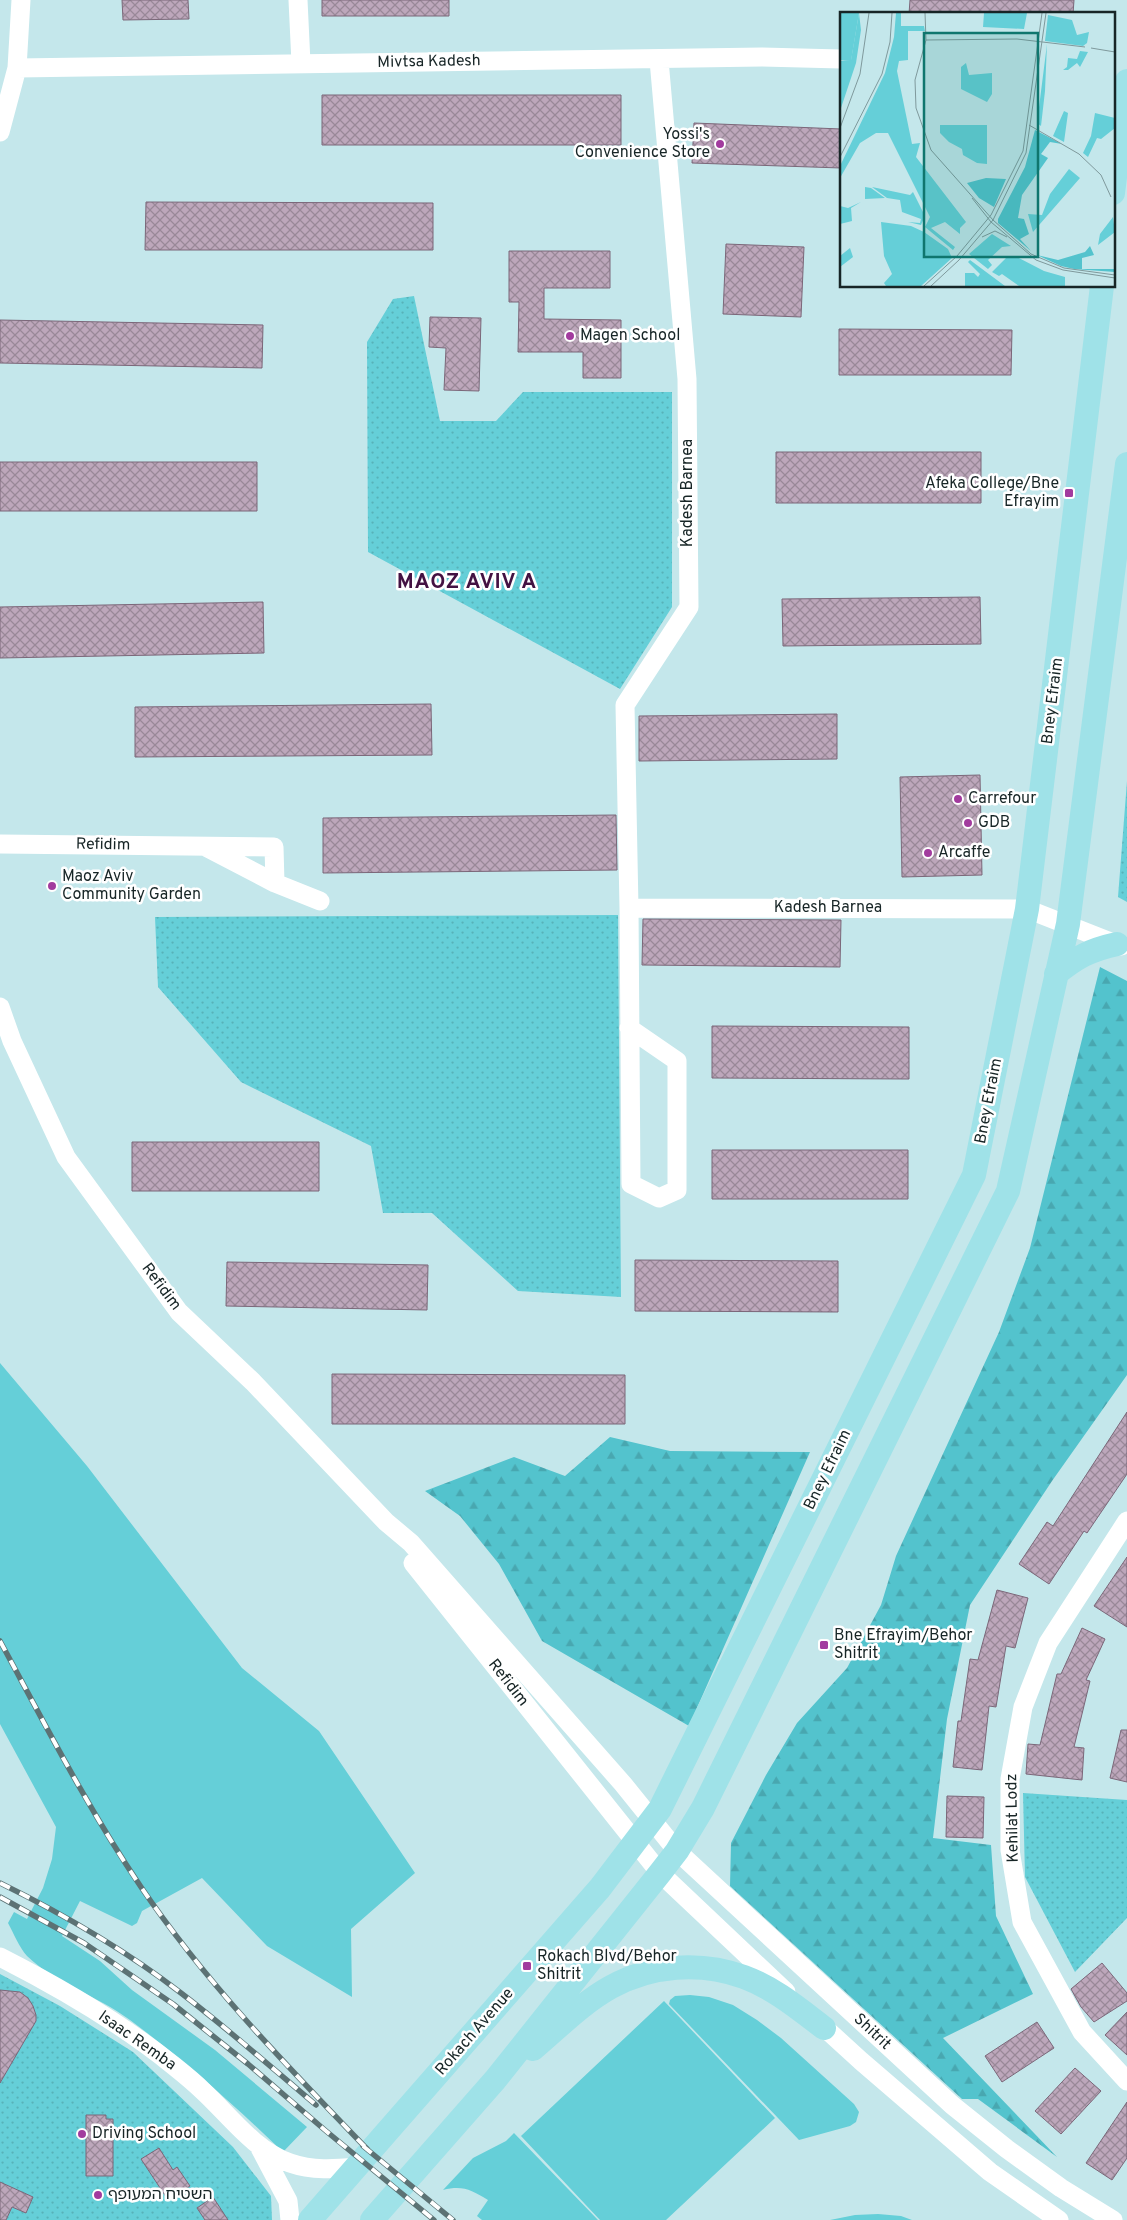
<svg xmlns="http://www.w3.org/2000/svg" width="1127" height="2220" font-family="Overpass,'Noto Sans Hebrew',sans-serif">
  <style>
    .grass { fill: #65cfd8 }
    .forest { fill: url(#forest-firs) }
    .park { fill: url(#park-dots) }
    .building { fill: url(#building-cross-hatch); stroke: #7b6779 }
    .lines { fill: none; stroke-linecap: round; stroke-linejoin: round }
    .minor { stroke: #fff; stroke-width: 19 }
    .major { stroke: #9fe2e8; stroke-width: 24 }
    .rail-casing { stroke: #5c7274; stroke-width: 5.5 }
    .rail { stroke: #fff; stroke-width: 4; stroke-dasharray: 11; stroke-linecap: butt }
    .poi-dot { fill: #a23b9e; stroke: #fff; stroke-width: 2 }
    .labels { text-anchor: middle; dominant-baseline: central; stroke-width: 5; stroke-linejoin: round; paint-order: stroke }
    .street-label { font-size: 16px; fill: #172526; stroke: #fff }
    .poi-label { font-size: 16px; fill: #172526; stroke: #fff; text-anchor: start }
    .district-label { font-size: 21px; font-weight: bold; letter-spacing: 1px; fill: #431242; stroke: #fff }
    .inset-road { fill: none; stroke: #7f999c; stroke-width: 1 }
    .view { fill: #0f766e; fill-opacity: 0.15; stroke: #0f766e; stroke-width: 2.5 }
    .inset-edge { fill: none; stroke: #172526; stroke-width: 2.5 }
  </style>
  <defs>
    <pattern id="forest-firs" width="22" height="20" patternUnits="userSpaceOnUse" patternTransform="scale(1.25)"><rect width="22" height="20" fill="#53c3cd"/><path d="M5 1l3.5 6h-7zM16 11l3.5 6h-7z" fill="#48a7b0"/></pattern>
    <pattern id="park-dots" width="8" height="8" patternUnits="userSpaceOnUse" patternTransform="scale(1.25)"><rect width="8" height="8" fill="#65cfd8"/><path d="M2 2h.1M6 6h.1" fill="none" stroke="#57b2b9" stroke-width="1.8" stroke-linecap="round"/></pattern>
    <pattern id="building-cross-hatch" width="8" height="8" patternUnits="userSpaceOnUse" patternTransform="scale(1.25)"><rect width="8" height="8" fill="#bda7bb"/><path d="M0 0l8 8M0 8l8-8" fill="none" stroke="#998898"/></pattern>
  </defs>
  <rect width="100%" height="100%" fill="#c4e7eb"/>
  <!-- grass -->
  <path class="grass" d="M0 1363 87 1466 242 1668 319 1731 415 1873 351 1929 352 1997 267 1946 202 1878 142 1911 137 1923 132 1926 80 1901 62 1936 100 1961 132 1990 215 2050 307 2127 283 2152C234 2105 185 2061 130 2020 98 1996 56 1984 27 1956 19 1947 14 1934 8 1923L14 1912 27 1919 43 1888 52 1859 56 1827 0 1724Z
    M690 1995 709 1997 733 2005 757 2020 781 2038 854 2104 859 2112 856 2122 850 2126 799 2140 669 2004 670 2000 675 1996Z
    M664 2001 775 2118 666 2220H600L521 2136Z
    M514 2133 598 2220H482L477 2216 488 2200C471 2190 463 2185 443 2190L473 2158 506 2141Z
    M878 2214 901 2216 912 2220H830L855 2215Z"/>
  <!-- forest -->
  <path class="forest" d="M1100 967 1127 981V1375L1052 1481 970 1605 947 1719 933 1838 991 1845 996 1916 1033 1994 943 2038 1057 2157 978 2099H962L730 1886 731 1843 766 1775 797 1723 847 1668 881 1605 896 1556 999 1332 1030 1248Z
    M610 1437 670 1451 810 1452 689 1726 542 1641 499 1564 460 1516 425 1491 514 1457 565 1476Z"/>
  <!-- park -->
  <path class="park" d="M414 296 440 421H496L523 392H672V607L620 689 368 552 367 342 393 299Z
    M1127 781V902L1118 897Z
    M618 915 621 1297 518 1291 432 1213H383L371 1146 241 1082 158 987 155 917Z
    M1023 1793 1127 1800V1918L1075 1972 1025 1877Z
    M0 1974 60 2006 133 2052 233 2147 271 2196 272 2220H0Z"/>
  <!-- building -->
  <path class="building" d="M122 0H188L189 19 123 20Z
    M322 0H449V16H322Z
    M910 0H1074L1073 14H909Z
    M322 95H621V145H322Z
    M694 123 841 129V168L692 163Z
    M146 202 433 203V250H145Z
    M726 244 804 247 801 317 723 314Z
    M509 251H610V288H544V319L621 320V378H583V352H518L519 302H509Z
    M430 317 481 318 479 391 444 390 446 348 429 347Z
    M0 320 263 325 262 368 0 363Z
    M839 329 1012 330 1011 375H839Z
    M776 452H981V503H776Z
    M0 462H257V511H0Z
    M980 597 981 644 783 646 782 599Z
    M263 602 264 653 0 658V607Z
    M431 704 432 755 135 757V707Z
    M837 714V759L639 761V716Z
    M980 775 982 875 902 877 900 777Z
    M616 815 617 870 323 873V818Z
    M643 919 841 920 840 967 642 965Z
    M712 1026 909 1027V1079L712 1078Z
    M132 1142H319V1191H132Z
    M712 1150H908V1199H712Z
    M635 1260 838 1261V1312L635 1311Z
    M227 1262 428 1265 427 1310 226 1306Z
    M332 1374 625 1375V1424H332Z
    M1127 1412V1474L1087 1533 1084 1531 1049 1584 1019 1564 1047 1522 1053 1526Z
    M1127 1557V1627L1094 1606Z
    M997 1590 1028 1598 1015 1648 1006 1646 996 1707 989 1706 982 1770 953 1767 958 1721H961L970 1659 978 1660Z
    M1082 1628 1105 1639 1086 1680 1090 1681 1074 1747 1084 1748 1082 1780 1026 1774 1028 1744 1040 1745 1057 1674H1061Z
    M1121 1730H1127V1782L1110 1778Z
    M947 1796 984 1797 983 1838 946 1837Z
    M1102 1963 1127 1993V2001L1094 2022 1081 2007 1071 1989Z
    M0 1990 20 1992 28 1998 33 2006 36 2015V2021L0 2083Z
    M1127 2012V2055L1105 2035Z
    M1037 2022 1054 2048 1002 2082 985 2056Z
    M1075 2068 1101 2091 1061 2134 1035 2111Z
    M1127 2102V2158L1112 2180 1086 2163Z
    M86 2115H106V2119H113V2176H86Z
    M159 2148 173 2170 177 2167 190 2186 168 2200 141 2159Z
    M0 2182 33 2197 26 2213 12 2207 6 2220H0Z
    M213 2197 228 2220H205L197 2208Z"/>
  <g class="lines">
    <!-- minor -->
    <path class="minor" d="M298 0 301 63
      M17 68 762 57 841 59
      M0 132 17 68 21 0
      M0 844 274 847 275 883 206 847
      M275 883 320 901
      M629 908 1027 909 1121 946
      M0 1007 12 1041 66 1157 179 1312 253 1382 386 1522 411 1543 623 1784 677 1851 952 2105 1007 2149 1061 2188 1113 2220
      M629 1028 677 1061V1190L659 1198 631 1184 629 908 625 705 689 607 687 379 659 60
      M1127 1521 1048 1643 1023 1707 1010 1779V1850L1022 1922 1082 2032 1127 2081
      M413 1563 660 1873 786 1992
      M0 1957C61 1988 121 2023 174 2066 184 2074 194 2082 203 2091 230 2116 254 2150 290 2163 313 2171 335 2169 358 2167
      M815 2019 861 2061 990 2172 1059 2220
      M259 2146 288 2201 290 2220"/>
    <!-- major -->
    <path class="major" d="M1113 193 1127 81
      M1056 974C1077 957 1090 950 1117 944
      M533 2049C558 2028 582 2003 611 1987 651 1965 700 1961 744 1977 774 1988 799 2009 824 2028
      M310 2220 600 1888 660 1809 974 1175 1027 909 1102 286
      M372 2220 495 2080 660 1873 677 1851 703 1808 1008 1191 1068 924 1127 464"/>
    <!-- rail casing -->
    <g class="rail-casing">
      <path id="rail" d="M0 1641C45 1724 88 1809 141 1887 206 1983 287 2066 368 2150
        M0 1883C63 1914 125 1950 181 1993 228 2029 271 2067 316 2105
        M0 1897 84 1943 173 2004 248 2064 326 2131 434 2220
        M363 2146 453 2220"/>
    </g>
    <!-- rail -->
    <use href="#rail" class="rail"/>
  </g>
  <!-- markers -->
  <g class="poi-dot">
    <circle cx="720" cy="144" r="5"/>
    <circle cx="570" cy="336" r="5"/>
    <rect x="1064" y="488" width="10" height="10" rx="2.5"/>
    <circle cx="958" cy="799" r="5"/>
    <circle cx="968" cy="823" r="5"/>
    <circle cx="928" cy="853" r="5"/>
    <circle cx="52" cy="886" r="5"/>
    <rect x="819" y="1640" width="10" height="10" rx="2.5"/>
    <rect x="522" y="1961" width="10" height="10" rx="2.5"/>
    <circle cx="82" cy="2134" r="5"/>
    <circle cx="98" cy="2195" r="5"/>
  </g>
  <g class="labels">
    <!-- street labels -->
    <g class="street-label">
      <text transform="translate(429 62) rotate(-1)">Mivtsa Kadesh</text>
      <text transform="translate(688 493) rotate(-90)">Kadesh Barnea</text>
      <text transform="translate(1053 701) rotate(-83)">Bney Efraim</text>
      <text transform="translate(103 845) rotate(1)">Refidim</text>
      <text x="828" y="908">Kadesh Barnea</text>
      <text transform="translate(989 1101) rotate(-79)">Bney Efraim</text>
      <text transform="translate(161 1287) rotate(53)">Refidim</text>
      <text transform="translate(828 1470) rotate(-64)">Bney Efraim</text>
      <text transform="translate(508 1683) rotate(52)">Refidim</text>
      <text transform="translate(1013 1818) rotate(-91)">Kehilat Lodz</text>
      <text transform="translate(475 2032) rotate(-49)">Rokach Avenue</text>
      <text transform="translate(872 2032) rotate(43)">Shitrit</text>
      <text transform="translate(137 2041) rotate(35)">Isaac Remba</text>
    </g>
    <!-- poi labels -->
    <g class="poi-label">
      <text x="710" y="135" text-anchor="end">Yossi's<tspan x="710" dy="18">Convenience Store</tspan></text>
      <text x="580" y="336">Magen School</text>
      <text x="1059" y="484" text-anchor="end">Afeka College/Bne<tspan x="1059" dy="18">Efrayim</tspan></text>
      <text x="968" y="799">Carrefour</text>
      <text x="978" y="823">GDB</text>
      <text x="938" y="853">Arcaffe</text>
      <text x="62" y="877">Maoz Aviv<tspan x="62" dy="18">Community Garden</tspan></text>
      <text x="834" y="1636">Bne Efrayim/Behor<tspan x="834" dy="18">Shitrit</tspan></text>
      <text x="537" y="1957">Rokach Blvd/Behor<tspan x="537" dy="18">Shitrit</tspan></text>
      <text x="92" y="2134">Driving School</text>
      <text x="108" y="2195">השטיח המעופף</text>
    </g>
    <!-- district labels -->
    <g class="district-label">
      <text x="467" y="582">MAOZ AVIV A</text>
    </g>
  </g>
  <!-- overview -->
  <g transform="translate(840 12)">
    <rect width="275" height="275" fill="#c4e7eb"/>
    <path d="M19 1 21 18 16 51 0 99V49L11 48ZM56 1H61V14H84L85 19H68V48L59 49 57 59 72 132 80 131 76 145 126 210 120 216V222L105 210 91 216 115 235 113 238 85 215 90 205 48 121H36L20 131 0 166V154L45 61 54 25ZM25 175 31 176 45 186 25 187ZM32 175 70 183 73 180 85 204 81 213 68 210 80 211 81 207 62 200 60 188 47 186ZM21 190 11 196 12 209 0 212V194L8 196ZM152 222 171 234 162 235 148 248 152 253 148 257 129 242ZM10 236 13 245 0 255V244ZM175 244 204 259 225 265V274H179L162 262 159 264 152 260 167 245Z" fill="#65cfd8"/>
    <path d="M195 118 222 132 210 130 201 142 208 146 182 183 178 206 184 207 189 222 180 227 191 239 158 211V207L185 155ZM146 166 166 167 154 195 139 186 127 171ZM250 234 254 243 242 246V257H275V260L234 257 221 254 197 243 218 248 245 240Z" fill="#53c3cd"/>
    <path d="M187 1 184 17 143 15 144 1ZM208 3 232 8 237 23 249 20 247 31 243 34 205 29ZM207 32 205 79 201 114 197 111ZM240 39 248 40 240 55 237 51 228 58H223L227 55 228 46 237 47ZM126 51 129 63 152 61V82L147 90 121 77V55ZM224 99 228 101 224 130 213 124ZM255 101 275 106V116L261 127 257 126 248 145 243 141 251 124ZM100 113H147V152L137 151 123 143 122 137 109 130 100 121ZM229 157 240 166 193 220 188 202 202 203 210 182ZM273 205 275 220 258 233 260 222ZM41 210 71 214 84 220 108 237 112 246 81 274H46L44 271 52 262 44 244ZM130 248 165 274H125V261H134L138 265 140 262 128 250Z" fill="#65cfd8"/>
    <path d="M0 1H19L11 49 0 48Z" fill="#65cfd8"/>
    <path class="inset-road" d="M85 1 86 28 75 68 76 96 91 138 153 208 191 242 224 256 275 263M86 28 177 27 245 35M251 36 275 40M189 113 239 142 261 163 271 185M0 116 20 62 29 1M0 145 42 62 50 30 52 1M132 186 151 210 196 248 223 258 275 266M142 225 155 219 167 225M84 274 117 244 151 203 183 139 202 1M91 274 119 248 153 208 186 141 206 1"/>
    <path class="view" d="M84 21H198V245H84Z"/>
    <rect width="275" height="275" class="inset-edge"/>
  </g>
</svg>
